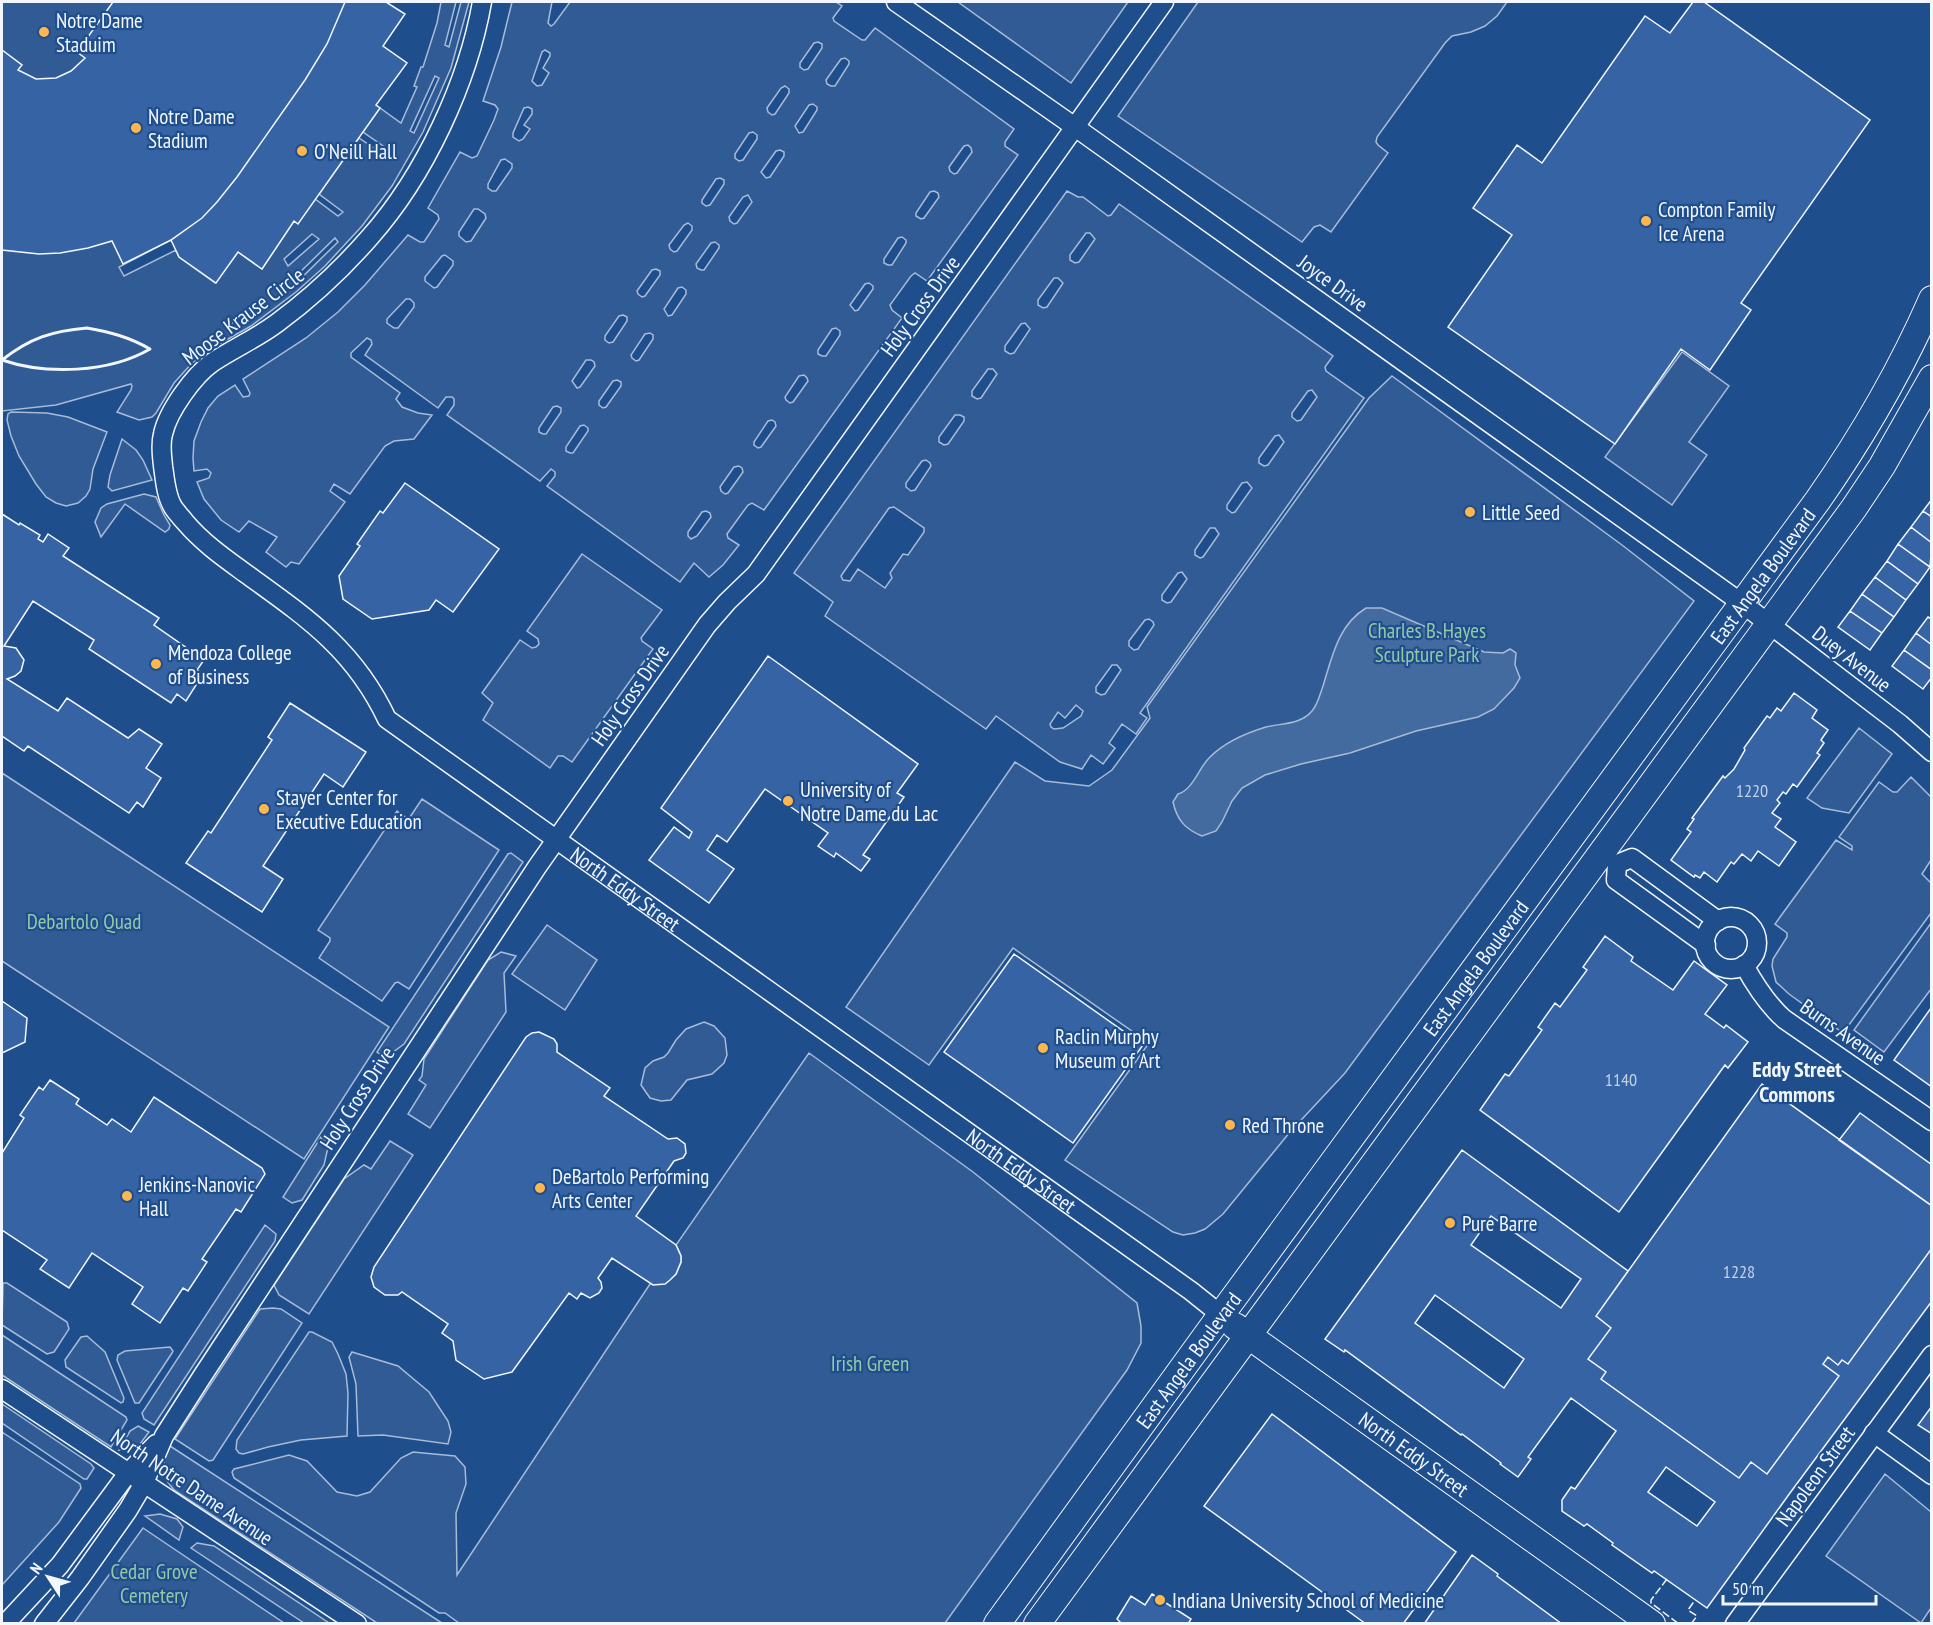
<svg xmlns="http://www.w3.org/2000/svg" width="1933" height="1625" font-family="'PT Sans Narrow',sans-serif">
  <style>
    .built { fill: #305b95; stroke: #a8bbd7; stroke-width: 1.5; fill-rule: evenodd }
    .water { fill: #446ba0; stroke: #a8bbd7; stroke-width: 1.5 }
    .building { fill: #3563a3; stroke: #f2f6ff; stroke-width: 1.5; fill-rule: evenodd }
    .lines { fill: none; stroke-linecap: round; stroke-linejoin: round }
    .street-casing { stroke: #f2f6ff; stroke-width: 21 }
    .secondary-casing { stroke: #f2f6ff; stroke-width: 28 }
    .street { stroke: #1f4e8c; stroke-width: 18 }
    .secondary { stroke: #1f4e8c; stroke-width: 26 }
    .fence { stroke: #f2f6ff; stroke-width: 1.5; stroke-dasharray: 8 3; stroke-linecap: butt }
    .wall { stroke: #f2f6ff; stroke-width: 3 }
    .poi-dot { fill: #ffb74d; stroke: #1f4e8c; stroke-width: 2 }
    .labels { text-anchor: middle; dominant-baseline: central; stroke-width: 4.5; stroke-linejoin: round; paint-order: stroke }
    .number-label { font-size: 18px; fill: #c3d1e8 }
    .poi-label { font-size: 21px; fill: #f2f6ff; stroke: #1f4e8c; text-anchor: start }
    .street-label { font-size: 21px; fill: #f2f6ff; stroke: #1f4e8c }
    .park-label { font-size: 21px; fill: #97c8a6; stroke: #1f4e8c }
    .neighbourhood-label { font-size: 22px; font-weight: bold; fill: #f2f6ff; stroke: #1f4e8c }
  </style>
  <rect width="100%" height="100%" fill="#1f4e8c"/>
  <!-- built -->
  <path class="built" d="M2 2H345L340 14 171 240 119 267 124 276 176 250 179 257 215 283 238 252 262 269 294 221 315 199 338 216 343 212 319 194 359 138 383 154 386 148 363 132 380 108 401 123 417 87 414 86 421 67H423L437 23 441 2H456L445 45 449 47 461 2H469L451 68 423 132 392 186 362 226 325 266 296 292 251 326 212 348 192 363 174 383 156 413 152 417 139 420 117 412 131 390 132 386 131 384 56 405 2 411ZM435 76 439 78 414 133 410 131ZM312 234 319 239 288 266 284 259ZM335 238 338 242 295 284 292 280ZM264 301 266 305 229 330 228 326Z
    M512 2H552L548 23 551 26 554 24 570 2H836L842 6 833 18 834 21 862 40H865L875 28 1014 129 1005 142V146L1018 155 927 281 915 273 911 276 890 305 892 310 902 318 764 510 752 503 748 505 727 534 728 538 739 545 723 565 709 577 694 563 680 582 547 486 555 476V472L551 469 540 481 447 415 454 405V399L452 397H446L438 408 365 355 372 344 371 340 367 338 351 353V357L400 393 396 399 402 407 418 413 432 415 414 439 394 441 385 446 350 494 334 484 330 491 345 502 299 564 291 562 286 567 266 552 277 537 249 521 239 532 221 520 204 499 197 482 209 478 211 473 207 469 194 471 193 458 194 441 201 422 208 408 218 396 235 385 243 397 249 396 250 393 243 379 306 338 338 312 365 285 408 235 420 242H424L439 219 438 215 428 208 460 152 472 158 477 156 494 120 498 109 495 105 483 101 501 47ZM818 42 822 44V48L808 69 804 70 800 67V63L814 43ZM545 50 550 53V56L543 68 549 73 542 85 537 86 532 81 542 52ZM845 58 849 61V64L835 86H831L827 84 826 80 841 59ZM785 86 789 89V93L775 114 772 115 768 112 767 108 781 88ZM813 104 817 107V110L803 132 799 133 795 126 809 105ZM528 107 532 109V114L524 125 530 129 523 139 519 141 513 137V133L524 108ZM753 132 757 135V139L743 160 739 161 735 158V154L749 133ZM968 145 971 148 972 152 957 173 954 174 950 171 949 167 964 146ZM780 150 784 152V156L770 177 766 178 761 172 776 151ZM505 159 512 164V168L496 191H492L488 188V184L501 160ZM720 178 724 180V184L710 205 706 206 702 203V200L716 179ZM934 191 938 193 939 197 924 218 921 219 916 216V213L930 192ZM748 195 752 202 737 223 734 224 730 221 729 217 743 197ZM474 209H478L485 214 486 218 471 241 466 242 459 236V232ZM688 223 692 226V230L677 251 674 252 670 249 669 245 684 225ZM902 237 906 240V243L892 265H888L884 263V259L898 238ZM715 242 719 245V248L704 270H701L697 268 696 264 711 243ZM445 255 453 261V265L437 287 434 288 425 281V277L442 256ZM656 269 660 271V275L645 296 642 297 638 294 637 291 652 270ZM869 283 873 286V289L858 310 855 311 850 305 865 284ZM682 287 686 290V294L672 315 668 316 664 309 678 288ZM406 299H410L414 303V307L398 328H394L387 323V319ZM623 315 627 317V321L613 342 609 343 605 340V336L619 316ZM836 328 840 331V335L826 356H822L818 354V350L832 329ZM650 333 653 335V339L639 360 636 361 632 358 631 355 645 334ZM586 360H591L594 362 595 366 580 387 577 388 572 381ZM804 375 807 378 808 381 793 402 790 403 786 400 785 397 799 376ZM617 380 621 382V386L606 407 603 408 599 405V401L613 381ZM557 406 561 408V412L546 434H543L539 432V428L553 407ZM772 420 775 422 776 426 761 447 758 448 754 445V442L768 421ZM584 425 588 428V431L573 453H570L566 451V447L580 426ZM739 466 742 468 743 472 728 493 725 494 721 491 720 487 734 467ZM706 511 710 513 711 517 697 536 691 539 688 536V532L702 512Z
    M958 2H1128L1071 83Z
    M1198 2H1507L1497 16 1485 26 1471 32 1452 36 1445 43 1377 137 1376 142 1378 145 1388 153 1331 232 1320 225 1314 227 1302 242 1118 116Z
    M1067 191 1078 197H1083L1108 216 1111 215 1119 204 1333 356 1325 367 1326 371 1364 398 1140 713 1147 718 1136 734 1122 724 1109 743 1115 748 1103 764 1091 755 1082 769 1060 762 996 716 986 729 825 616 833 602 794 573ZM1086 233H1090L1095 239 1079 262 1075 263 1070 260V255ZM1054 278H1058L1063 283 1047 307 1043 308 1038 305V300ZM1025 323 1030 329 1014 353 1010 354 1005 351V346L1021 324ZM988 369H993L997 374 981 398 977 399 972 396V391ZM1312 390 1317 397 1301 420 1297 421 1292 417V413L1308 391ZM955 415H960L964 417V421L948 444 944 445 939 442V437ZM1279 435 1284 442 1268 465 1264 466 1259 463V458L1275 436ZM926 460 930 463 931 466 915 490 911 491 906 487V483L922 461ZM1247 482 1252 488 1235 512 1232 513 1227 509V505L1242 483ZM894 507 924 528V532L908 555 903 554 890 573 892 578 885 588 858 569 850 581 843 580 841 576 843 573 889 508ZM1210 528H1215L1219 534 1203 557 1200 558 1195 555V550ZM1182 572 1187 579 1171 602 1167 603 1162 600V595L1178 573ZM1149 619 1153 622 1154 625 1138 649 1134 650 1129 646V641L1145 620ZM1112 665H1117L1121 670 1105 694 1101 695 1096 692V687ZM1076 705 1083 711 1081 716 1063 728 1054 729 1051 727 1050 724 1058 712 1065 718Z
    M1682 352 1729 386 1689 442 1707 455 1672 505 1605 457Z
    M1392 376 1622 545 1694 601 1345 1073 1290 1132 1223 1214 1205 1229 1195 1233 1183 1235 1173 1232 1065 1160 1149 1043 1013 948 929 1065 846 1007 1015 762 1045 781 1089 786 1112 770 1150 718 1147 707 1369 398Z
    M11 412 47 413 68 417 107 432 93 469 90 489 86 496 78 503 66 506 56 503 46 497 36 484 19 456 11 436 7 420 8 414Z
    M122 439 136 450 143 460 152 480 112 491 108 487 110 475Z
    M144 494 156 497 164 515 170 525 169 529 165 532 125 504 101 537 95 522 101 508 107 504Z
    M582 554 662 610 641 638 642 641 653 649 572 762 563 756H558L550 768 483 720 493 703 482 693 520 640 532 648 536 647 539 644 538 639 527 631Z
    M1859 728 1892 754 1849 813 1822 808 1807 798Z
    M2 773 389 1027 304 1159 2 961Z
    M1911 777 1931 797V860L1922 874 1931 883V913L1843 1033 1789 994 1776 982 1772 966 1773 959 1787 937V933L1775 924 1836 840 1852 850V846L1839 837 1879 782 1893 792H1897Z
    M422 799 499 850 409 989 398 982 395 983 382 1001 319 958 330 941V938L318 930 397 811 407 818 410 817Z
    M511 853 523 862 404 1044 385 1058 377 1052 508 854Z
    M1931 923V989L1884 1052 1854 1030Z
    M547 925 597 960 565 1010 512 974Z
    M501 952 516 956 504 973 506 1012 430 1128 408 1114 426 1085 419 1080 422 1076 424 1059 488 960Z
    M704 1022 714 1026 725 1038 727 1055 724 1063 712 1074 687 1080 671 1100 661 1101 650 1098 641 1085 645 1068 653 1061 664 1057 668 1053 676 1040 686 1029Z
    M809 1053 973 1172 1137 1303 1141 1326V1343L1127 1370 945 1623H459L445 1613H439L234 1478 232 1472 234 1469 289 1455 307 1461 337 1492 357 1496 370 1492 401 1458 413 1452 455 1456 465 1467 466 1484 456 1513 457 1575 650 1284 665 1283 676 1274 681 1262V1256L676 1245Z
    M321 1137 329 1143 324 1165 302 1200 292 1203 283 1197Z
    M390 1141 413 1155 309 1314 279 1295 274 1285 344 1179 364 1165 371 1169Z
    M265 1225 276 1234 275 1241 154 1425 144 1419 142 1413Z
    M3 1283H7L67 1322 69 1329 54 1352 47 1354 2 1325Z
    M273 1308 281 1309 302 1323 213 1460 209 1461 175 1439 260 1309Z
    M309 1332H312L332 1342 338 1354 346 1374 348 1393 347 1436 301 1440 268 1447 243 1454 239 1453 236 1449 237 1440Z
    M2 1335 126 1417 127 1420 111 1447 2 1375Z
    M87 1336 105 1352 124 1398 123 1402 121 1403 66 1367 65 1360 81 1337Z
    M170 1347 173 1351 172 1353 139 1403H135L117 1360 118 1355 125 1351Z
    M352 1352 398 1366 429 1392 448 1421 451 1432 448 1444 383 1435 358 1436 356 1384 349 1357Z
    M2 1404 91 1464 94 1468 87 1479H84L2 1423Z
    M138 1426 149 1432 140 1444 130 1449 119 1450 130 1431Z
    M2 1432 80 1484 81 1488 59 1522 2 1585Z
    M170 1446 442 1623H377L174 1490 167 1481 163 1472 165 1456Z
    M1885 1474 1931 1512V1608L1921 1623 1826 1556Z
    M160 1514 177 1519 183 1527 179 1540 145 1516Z
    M143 1528 284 1623H74Z
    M197 1543 214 1546 329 1623H304L191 1548Z"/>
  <!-- water -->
  <path class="water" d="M1366 608H1382L1484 652 1503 653 1510 649 1516 653 1515 665 1520 678 1514 688 1494 709 1478 717 1416 731 1350 753 1301 764 1265 775 1242 788 1232 801 1222 822 1216 831 1202 836C1185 829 1177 820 1173 802L1178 794C1193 790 1199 767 1210 757 1225 742 1246 733 1266 727 1282 723 1300 725 1312 711 1318 704 1320 694 1323 686 1332 657 1338 625 1366 608Z"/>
  <!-- building -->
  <path class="building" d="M113 2H345L327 44 305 80 237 177 217 202 202 218 171 240 123 264 112 241 88 248 60 253 39 254 2 250V50L22 65 18 70 36 79 56 78 71 71 85 58 77 52Z
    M345 2H386L405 14 383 46 407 63 376 105 380 108 298 224 294 221 262 269 238 252 216 283 179 257 171 240 202 218 217 202 237 177 305 80 327 44Z
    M1693 2H1704L1870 120 1741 303 1751 310 1710 370 1681 349 1615 444 1448 327 1512 235 1473 208 1517 145 1542 163 1645 16 1670 33Z
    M405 483 499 549 453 612 436 600 429 610 372 619 343 599 339 576 360 546 357 544 380 511 383 513Z
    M1932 499V517L1923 511Z
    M1923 511 1932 517V543L1911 527Z
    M2 514 19 525 20 523 40 535 38 539 43 542 48 534 69 548 63 556 159 618 154 625 204 660 197 670 203 674 186 701 177 694 171 703 89 649 94 640 33 601 4 646 16 648 24 660 21 671 15 676 7 679 58 711 67 698 128 738 139 729 162 744 146 768 161 778 143 807 137 802 129 813 28 746 24 751 2 736Z
    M1911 527 1932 543 1930 567 1898 544Z
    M1898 544 1930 567 1918 584 1887 561Z
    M1887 561 1918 584 1906 600 1875 577Z
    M1875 577 1906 600 1894 617 1862 594Z
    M1862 594 1894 617 1882 633 1850 611Z
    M1850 611 1882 633 1870 650 1838 627Z
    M1928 617 1932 619V645L1916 633Z
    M1916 633 1932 645V670L1904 650Z
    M1904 650 1932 670V677L1923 689 1892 666Z
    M768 656 918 764 897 793 904 797 863 855 870 859 861 871 836 853 834 857 818 846 828 833 765 789 727 842 717 835 707 850 734 869 709 903 649 860 674 827 689 838 692 832 661 808Z
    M1794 693 1817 710 1812 718 1828 730 1821 740 1824 743 1817 753 1820 755 1797 787 1793 784 1786 794 1783 792 1777 800 1780 803 1772 813 1781 819 1775 827 1796 842 1779 866 1758 851 1751 861 1742 854 1734 864 1731 862 1717 882 1704 872 1700 878 1695 875 1694 877 1671 860 1691 832 1687 829 1694 819 1692 818 1723 776 1725 778 1734 769 1745 750 1744 748 1767 716 1770 718 1777 708 1781 711Z
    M290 703 366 752 343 787 324 774 263 866 283 879 262 912 186 863 208 831 211 833 272 740 268 737Z
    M1605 936 1633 957 1631 961 1673 990 1694 961 1727 985 1705 1014 1724 1028 1726 1025 1748 1042 1728 1068 1725 1065 1619 1212 1480 1110 1505 1074 1509 1076 1542 1030 1538 1027 1555 1003 1560 1007 1587 970 1583 967Z
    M1014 954 1143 1045 1073 1143 944 1052Z
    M2 1001 27 1018 25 1042 2 1053Z
    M1931 1008H1932V1087L1894 1060Z
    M539 1032 554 1039 557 1044V1052L610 1088 604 1096 668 1139 677 1138 685 1144 686 1153 683 1158 674 1161 636 1216 676 1245 681 1256V1262L676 1274 670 1280 665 1284 653 1285 612 1258 598 1278 601 1282 602 1288 599 1293 590 1298 581 1293 577 1299 569 1293 512 1372 484 1379 456 1360 453 1341 442 1333 448 1324 402 1292 398 1295H385L374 1287 371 1277 374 1267 526 1037 532 1033Z
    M50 1080 79 1099 76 1104 107 1125 112 1119 131 1132 154 1097 262 1168 265 1174 241 1212 236 1209 202 1259 207 1262 188 1291 183 1288 160 1323 132 1304 143 1287 92 1253 69 1288 40 1269 47 1260 2 1230V1153L24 1118 20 1115 39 1087 43 1090Z
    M1762 1084 1932 1206V1248L1848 1364 1842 1360 1838 1365 1828 1357 1823 1364 1839 1376 1767 1474 1751 1462 1739 1478 1601 1379 1606 1372 1588 1359 1611 1328 1596 1316Z
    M1860 1113 1932 1165V1206L1839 1140Z
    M1462 1150 1628 1271 1596 1316 1611 1328 1588 1359 1606 1372 1601 1379 1739 1478 1751 1462 1767 1474 1839 1376 1823 1364 1828 1357 1838 1365 1842 1360 1848 1364 1932 1248V1301L1790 1493 1707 1608 1654 1571 1652 1573 1612 1545 1613 1543 1587 1524 1584 1526 1562 1511V1500L1571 1487 1575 1489 1616 1431 1571 1398 1528 1457 1531 1459 1518 1477 1500 1464 1501 1463 1462 1434 1461 1435 1345 1350 1344 1352 1325 1339ZM1491 1216 1581 1279 1561 1308 1471 1245ZM1435 1295 1524 1359 1504 1388 1415 1323ZM1666 1467 1715 1502 1697 1526 1648 1492Z
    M1932 1406V1434L1918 1425Z
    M1272 1414 1456 1552 1403 1624H1366L1204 1506Z
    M1472 1555 1498 1574 1497 1576 1562 1624H1424Z
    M1152 1594 1191 1619 1188 1624H1122L1117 1619 1131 1596 1145 1605Z"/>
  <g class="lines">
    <!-- street casing -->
    <g class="street-casing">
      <g id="street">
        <path id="s1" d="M482 2C468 82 425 175 370 237 343 268 311 298 277 323 257 338 234 348 213 362 194 375 168 411 163 434 160 445 162 455 163 466 165 479 166 496 173 507 176 512 181 517 185 522 203 543 223 557 245 573 306 617 354 649 387 719L1191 1291 1221 1315"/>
        <path d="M896 2 1075 127 1743 604 1900 724 1932 752"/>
        <path d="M1617 864 1616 880 1706 945"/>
        <path d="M1617 864 1632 858 1718 921"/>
        <circle cx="1731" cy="943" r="26"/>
        <path d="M1744 965C1755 985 1767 1004 1784 1019L1932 1121"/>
        <path d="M2 1389 357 1624"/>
        <path d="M1874 1433 1932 1475"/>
        <path d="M5 1624 60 1565 128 1473 156 1444"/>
        <path d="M44 1624 80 1578 128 1510 144 1483 164 1436 203 1375 537 867 707 625 727 602 756 574 1164 2"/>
        <path d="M1735 1624 1932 1355"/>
      </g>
    </g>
    <!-- secondary casing -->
    <g class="secondary-casing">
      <g id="secondary">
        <path id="s2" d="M1235 1326 1652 1624"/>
        <path id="s3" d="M997 1624 1221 1315 1818 500C1862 437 1901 370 1932 299"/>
        <path d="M1037 1624 1854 508 1882 466 1932 378"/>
      </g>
    </g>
    <!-- street -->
    <use href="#street" class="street"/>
    <!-- secondary -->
    <use href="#secondary" class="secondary"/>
    <!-- fence -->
    <path class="fence" d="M1667 1579 1651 1600V1603L1679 1624
      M1691 1624 1697 1616 1688 1610 1695 1600"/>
    <!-- wall -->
    <path class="wall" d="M87 328C110 332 129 337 150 349 109 373 46 375 2 360 30 338 52 331 87 328Z"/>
  </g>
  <!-- markers -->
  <g class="poi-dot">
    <circle cx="44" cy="32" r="6"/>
    <circle cx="136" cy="128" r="6"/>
    <circle cx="302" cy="151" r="6"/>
    <circle cx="1646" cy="221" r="6"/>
    <circle cx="1470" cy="512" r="6"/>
    <circle cx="156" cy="664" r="6"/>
    <circle cx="788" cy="801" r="6"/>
    <circle cx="264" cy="809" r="6"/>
    <circle cx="1043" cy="1048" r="6"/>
    <circle cx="1230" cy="1125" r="6"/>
    <circle cx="540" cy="1188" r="6"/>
    <circle cx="127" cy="1196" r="6"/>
    <circle cx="1450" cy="1223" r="6"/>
    <circle cx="1160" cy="1600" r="6"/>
  </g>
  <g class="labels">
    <!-- number labels -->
    <g class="number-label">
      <text x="1752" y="790">1220</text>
      <text x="1621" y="1079">1140</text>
      <text x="1739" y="1271">1228</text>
    </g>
    <!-- poi labels -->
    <g class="poi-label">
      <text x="56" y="20">Notre Dame<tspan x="56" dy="24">Staduim</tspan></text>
      <text x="148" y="116">Notre Dame<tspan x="148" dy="24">Stadium</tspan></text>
      <text x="314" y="151">O'Neill Hall</text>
      <text x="1658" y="209">Compton Family<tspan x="1658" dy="24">Ice Arena</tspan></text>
      <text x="1482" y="512">Little Seed</text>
      <text x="168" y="652">Mendoza College<tspan x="168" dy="24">of Business</tspan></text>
      <text x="800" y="789">University of<tspan x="800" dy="24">Notre Dame du Lac</tspan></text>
      <text x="276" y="797">Stayer Center for<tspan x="276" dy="24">Executive Education</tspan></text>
      <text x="1055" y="1036">Raclin Murphy<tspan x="1055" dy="24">Museum of Art</tspan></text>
      <text x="1242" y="1125">Red Throne</text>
      <text x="552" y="1176">DeBartolo Performing<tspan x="552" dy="24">Arts Center</tspan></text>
      <text x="139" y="1184">Jenkins-Nanovic<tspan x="139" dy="24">Hall</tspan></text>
      <text x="1462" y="1223">Pure Barre</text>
      <text x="1172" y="1600">Indiana University School of Medicine</text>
    </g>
    <!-- street labels -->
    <g class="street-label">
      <text transform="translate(1333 283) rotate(36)">Joyce Drive</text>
      <text transform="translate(920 306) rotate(-54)">Holy Cross Drive</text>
      <text transform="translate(243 316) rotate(-37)">Moose Krause Circle</text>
      <text stroke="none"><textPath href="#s3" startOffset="1298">East Angela Boulevard</textPath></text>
      <text transform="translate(1852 659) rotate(38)">Duey Avenue</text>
      <text transform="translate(630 695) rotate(-55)">Holy Cross Drive</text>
      <text stroke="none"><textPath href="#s1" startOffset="1226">North Eddy Street</textPath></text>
      <text stroke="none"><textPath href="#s3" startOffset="812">East Angela Boulevard</textPath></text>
      <text transform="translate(1843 1032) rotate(35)">Burns Avenue</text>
      <text transform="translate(357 1098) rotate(-57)">Holy Cross Drive</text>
      <text stroke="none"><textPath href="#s1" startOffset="1712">North Eddy Street</textPath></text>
      <text stroke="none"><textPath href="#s3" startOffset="326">East Angela Boulevard</textPath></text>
      <text stroke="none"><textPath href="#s2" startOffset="220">North Eddy Street</textPath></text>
      <text transform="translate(1815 1476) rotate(-54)">Napoleon Street</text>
      <text transform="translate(192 1487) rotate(34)">North Notre Dame Avenue</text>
    </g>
    <!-- park labels -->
    <g class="park-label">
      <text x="1427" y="630">Charles B. Hayes<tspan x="1427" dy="24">Sculpture Park</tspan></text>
      <text x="84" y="921">Debartolo Quad</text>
      <text x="870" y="1363">Irish Green</text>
      <text x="154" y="1571">Cedar Grove<tspan x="154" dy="24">Cemetery</tspan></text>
    </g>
    <!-- neighbourhood labels -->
    <g class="neighbourhood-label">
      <text x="1797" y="1069">Eddy Street<tspan x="1797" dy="25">Commons</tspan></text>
    </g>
  </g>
  <!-- border -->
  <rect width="1933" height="1625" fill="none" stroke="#f2f6ff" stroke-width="6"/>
  <!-- north arrow -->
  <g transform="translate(48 1577) rotate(306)" stroke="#1f4e8c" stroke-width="4.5" paint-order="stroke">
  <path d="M0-4.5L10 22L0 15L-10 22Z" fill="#f2f6ff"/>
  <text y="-9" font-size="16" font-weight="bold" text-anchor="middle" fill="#f2f6ff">N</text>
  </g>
  <!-- scale -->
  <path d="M1723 1595v9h153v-9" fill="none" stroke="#f2f6ff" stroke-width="3"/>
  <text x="1732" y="1595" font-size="18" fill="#f2f6ff" stroke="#1f4e8c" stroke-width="4.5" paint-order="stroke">50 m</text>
</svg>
